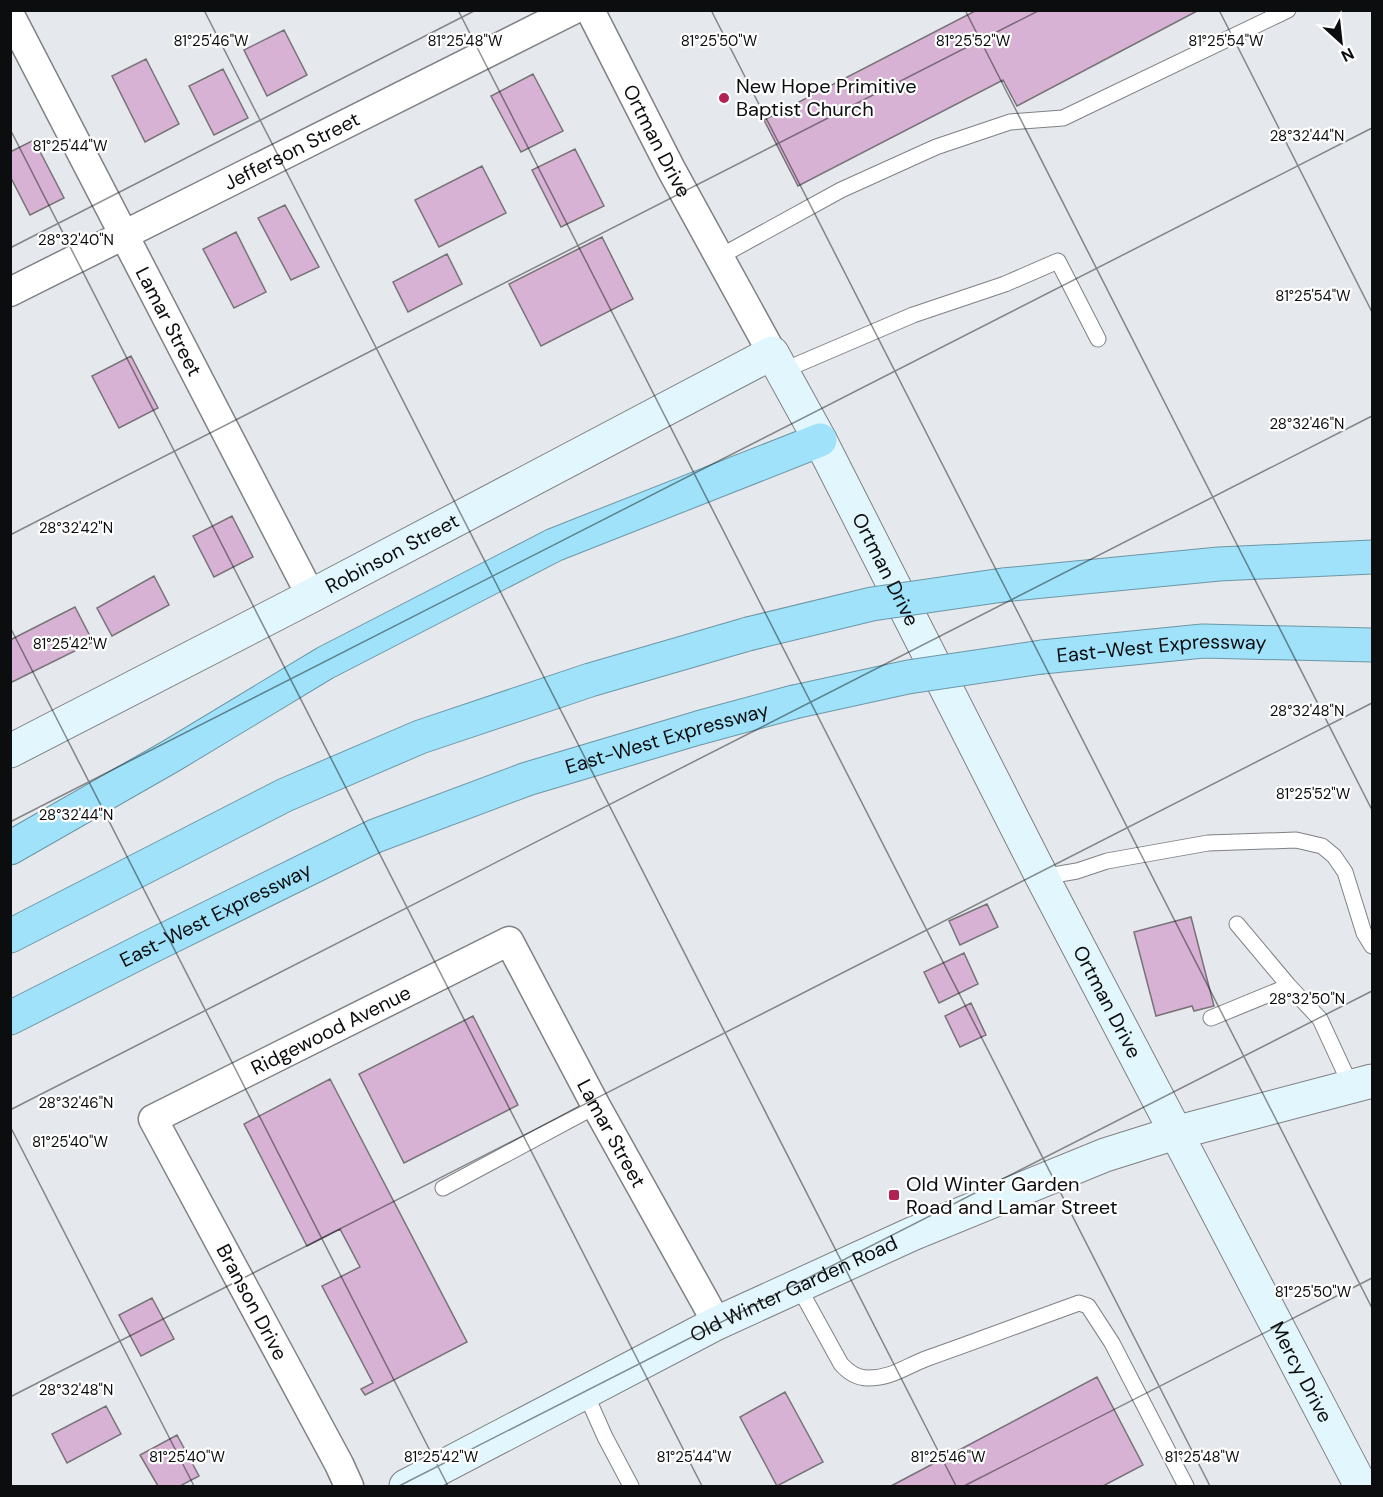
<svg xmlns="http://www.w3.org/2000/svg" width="1383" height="1497" font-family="'DM Sans',sans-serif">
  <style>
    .building { fill: #d8b2d4; stroke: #777377; stroke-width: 1.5 }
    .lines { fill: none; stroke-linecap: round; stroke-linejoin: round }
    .lane-casing { stroke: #7f8185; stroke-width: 17 }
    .street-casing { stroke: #7f8185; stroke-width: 31 }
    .secondary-casing { stroke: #7f8185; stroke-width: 35 }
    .highway-casing { stroke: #6c97a7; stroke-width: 35 }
    .lane { stroke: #fff; stroke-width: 15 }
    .street { stroke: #fff; stroke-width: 28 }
    .secondary { stroke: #e2f6fd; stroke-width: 33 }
    .highway { stroke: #a0e2f9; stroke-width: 33 }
    .highway-bridge-casing { stroke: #6c97a7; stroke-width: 35; stroke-linecap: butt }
    .highway-bridge { stroke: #a0e2f9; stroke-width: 33 }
    .ticks { fill: none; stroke: #0c0d0e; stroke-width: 1.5; stroke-opacity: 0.45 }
    .poi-dot { fill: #b22252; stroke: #fff; stroke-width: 2 }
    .labels { text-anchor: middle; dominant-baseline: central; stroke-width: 4.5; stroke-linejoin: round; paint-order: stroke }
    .poi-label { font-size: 20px; fill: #0c0d0e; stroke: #fff; text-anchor: start }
    .street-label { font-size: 20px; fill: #0c0d0e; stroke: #fff }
    .ticks-label { font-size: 15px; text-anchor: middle; fill: #0c0d0e; stroke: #fff; stroke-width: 4.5; stroke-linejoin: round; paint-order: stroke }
  </style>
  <rect width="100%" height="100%" fill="#e5e8ec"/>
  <!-- building -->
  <path class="building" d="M977 10H1199L1017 106 1003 80 798 186 764 120Z
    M284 30 307 75 267 96 244 50Z
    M146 59 179 124 145 142 112 76Z
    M223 69 248 118 214 135 189 86Z
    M533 74 563 131 521 152 491 96Z
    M34 140 64 198 30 215 10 176V152Z
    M575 149 604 206 561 227 532 170Z
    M482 166 506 213 439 247 415 200Z
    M285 205 319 267 291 280 258 218Z
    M236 232 266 292 234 308 203 249Z
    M602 237 633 299 541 346 509 284Z
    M447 254 462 284 408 312 393 282Z
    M131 356 158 408 119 428 92 376Z
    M232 516 253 557 214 577 193 536Z
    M154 576 169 605 112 636 97 608Z
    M75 607 93 642 10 683V640Z
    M987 904 998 927 960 945 949 921Z
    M1191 917 1214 1006 1194 1011 1192 1006 1156 1016 1134 932Z
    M964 953 978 984 939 1003 924 972Z
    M971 1003 986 1035 960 1047 945 1016Z
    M473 1016 518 1105 404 1163 359 1074Z
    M330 1079 467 1342 365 1395 361 1389 373 1383 322 1286 360 1267 340 1229 307 1246 244 1124Z
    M152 1298 174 1339 141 1356 119 1315Z
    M1097 1377 1143 1465 1103 1486H891Z
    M785 1392 823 1462 777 1486 740 1417Z
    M106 1406 121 1434 67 1463 52 1434Z
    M177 1435 199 1476 180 1486H158L140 1455Z"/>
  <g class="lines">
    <!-- lane casing -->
    <g class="lane-casing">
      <path id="lane" d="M719 257 841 190 936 147 1010 122 1063 118 1288 10
        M782 371 913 315 1005 284 1058 261 1098 339
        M1042 877 1077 871 1107 861 1208 843 1296 840 1322 846 1334 856 1345 872 1364 933 1372 946
        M1237 924 1289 986 1320 1019 1351 1086
        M1211 1018 1289 986
        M443 1188 596 1106
        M798 1286 841 1364C848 1372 857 1378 868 1378 893 1378 906 1366 928 1358 979 1340 1029 1321 1079 1303L1088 1306 1112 1343 1186 1486
        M585 1392 605 1437 631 1486"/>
    </g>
    <!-- street casing -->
    <g class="street-casing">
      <g id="street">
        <path id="s1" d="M590 10 671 169 772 353"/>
        <path id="s2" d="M10 15 311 596"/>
        <path id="s3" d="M10 292 573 10"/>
        <path id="s4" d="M349 1486 339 1464 153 1119 509 941 596 1106 717 1323"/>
      </g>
    </g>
    <!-- secondary casing -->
    <g class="secondary-casing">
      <g id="secondary">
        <path id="s5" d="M10 751 311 596 772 353 820 440 1042 877 1361 1486"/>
        <path id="s6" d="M406 1486 717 1323 912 1234 1105 1155 1175 1133 1372 1081"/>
      </g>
    </g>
    <!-- highway casing -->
    <g class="highway-casing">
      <g id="highway">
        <path d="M1003 585 1219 564 1372 557"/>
        <path id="s7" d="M1042 657 1203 641 1372 645"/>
        <path d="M10 848 171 756 325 663 554 545 820 440"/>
        <path d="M10 936 285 795 420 737 590 680 748 634"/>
        <path id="s8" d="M10 1018 152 946 375 836 527 779 698 728 794 702"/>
      </g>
    </g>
    <!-- lane -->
    <use href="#lane" class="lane"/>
    <!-- street -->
    <use href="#street" class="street"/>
    <!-- secondary -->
    <use href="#secondary" class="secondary"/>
    <!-- highway -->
    <use href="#highway" class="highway"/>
    <!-- highway-bridge casing -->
    <g class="highway-bridge-casing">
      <path id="highway-bridge" d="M748 634 872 604 1003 585
        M794 702 908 677 1042 657"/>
    </g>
    <!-- highway-bridge -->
    <use href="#highway-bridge" class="highway-bridge"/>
  </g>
  <!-- ticks -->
  <path class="ticks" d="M204 10 956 1486M458 10 1210 1486M711 10 1372 1308M965 10 1372 810M1219 10 1372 312M10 129 702 1486M10 248 476 10M10 535 1040 10M10 627 448 1486M10 822 1372 128M10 1110 1372 416M10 1126 194 1486M10 1397 1372 703M399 1486 1372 991M964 1486 1372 1278"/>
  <!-- markers -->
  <g class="poi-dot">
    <circle cx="724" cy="98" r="6"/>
    <rect x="888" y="1189" width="12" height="12" rx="3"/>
  </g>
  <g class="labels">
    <!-- poi labels -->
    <g class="poi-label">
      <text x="736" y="86">New Hope Primitive<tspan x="736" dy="23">Baptist Church</tspan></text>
      <text x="906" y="1184">Old Winter Garden<tspan x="906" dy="23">Road and Lamar Street</tspan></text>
    </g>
    <!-- street labels -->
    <g class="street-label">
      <text stroke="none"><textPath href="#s1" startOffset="147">Ortman Drive</textPath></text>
      <text stroke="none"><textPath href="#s3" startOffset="315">Jefferson Street</textPath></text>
      <text stroke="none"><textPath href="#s2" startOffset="345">Lamar Street</textPath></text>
      <text stroke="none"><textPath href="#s5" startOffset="430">Robinson Street</textPath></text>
      <text stroke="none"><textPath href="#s5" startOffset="1104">Ortman Drive</textPath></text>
      <text stroke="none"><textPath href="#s7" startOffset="120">East-West Expressway</textPath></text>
      <text stroke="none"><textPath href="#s8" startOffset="716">East-West Expressway</textPath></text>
      <text stroke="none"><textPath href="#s8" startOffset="230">East-West Expressway</textPath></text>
      <text stroke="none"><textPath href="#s5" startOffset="1590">Ortman Drive</textPath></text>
      <text stroke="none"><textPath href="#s4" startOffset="615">Ridgewood Avenue</textPath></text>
      <text stroke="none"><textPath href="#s4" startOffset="1032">Lamar Street</textPath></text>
      <text stroke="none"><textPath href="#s6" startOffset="435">Old Winter Garden Road</textPath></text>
      <text transform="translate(252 1302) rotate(62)">Branson Drive</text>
      <text stroke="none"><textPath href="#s5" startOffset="2008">Mercy Drive</textPath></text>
    </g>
  </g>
  <g class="ticks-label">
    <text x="211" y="46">81°25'46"W</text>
    <text x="465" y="46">81°25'48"W</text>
    <text x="719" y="46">81°25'50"W</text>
    <text x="973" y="46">81°25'52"W</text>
    <text x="1226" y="46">81°25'54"W</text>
    <text x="1307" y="141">28°32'44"N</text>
    <text x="70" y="151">81°25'44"W</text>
    <text x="76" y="245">28°32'40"N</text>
    <text x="1313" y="301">81°25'54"W</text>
    <text x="1307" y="429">28°32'46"N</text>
    <text x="76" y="533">28°32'42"N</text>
    <text x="70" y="649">81°25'42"W</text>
    <text x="1307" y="716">28°32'48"N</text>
    <text x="1313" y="799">81°25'52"W</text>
    <text x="76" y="820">28°32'44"N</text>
    <text x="1307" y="1004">28°32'50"N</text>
    <text x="76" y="1108">28°32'46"N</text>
    <text x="70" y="1147">81°25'40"W</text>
    <text x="1313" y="1297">81°25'50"W</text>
    <text x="76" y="1395">28°32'48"N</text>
    <text x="187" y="1462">81°25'40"W</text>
    <text x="441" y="1462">81°25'42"W</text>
    <text x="694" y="1462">81°25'44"W</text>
    <text x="948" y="1462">81°25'46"W</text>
    <text x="1202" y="1462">81°25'48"W</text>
  </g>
  <!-- border -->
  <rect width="1383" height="1497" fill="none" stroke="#0c0d0e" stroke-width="24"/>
  <!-- north arrow -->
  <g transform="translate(1341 42) rotate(153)" stroke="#ffffff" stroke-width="4.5" paint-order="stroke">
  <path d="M0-4.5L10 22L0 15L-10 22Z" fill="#0c0d0e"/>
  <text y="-9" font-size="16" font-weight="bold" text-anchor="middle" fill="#0c0d0e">N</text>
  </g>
</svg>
